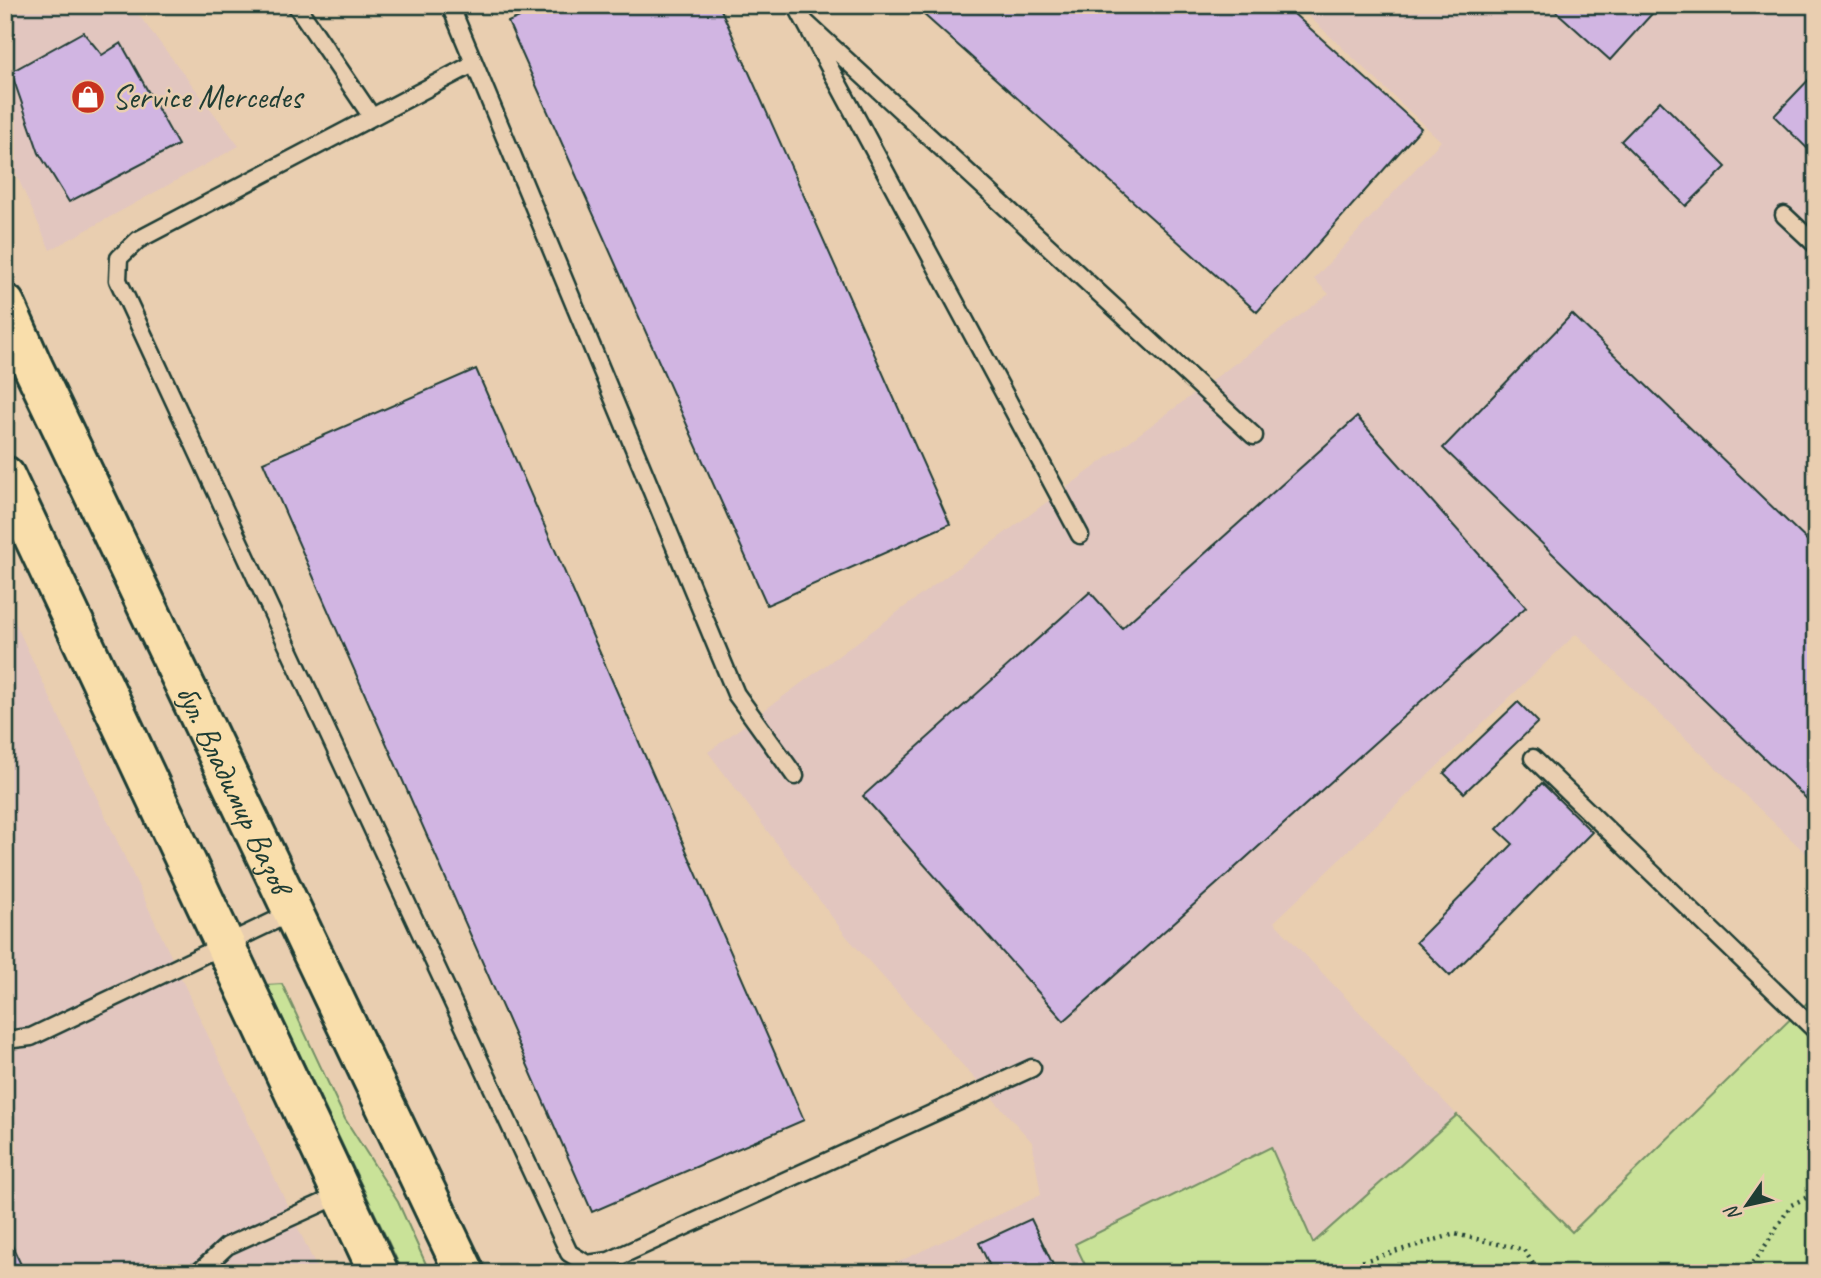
<svg xmlns="http://www.w3.org/2000/svg" width="1821" height="1278" font-family="Caveat,sans-serif">
  <style>
    .built { fill: #e2c6bf }
    .green { fill: #c9e298; stroke: #749066; stroke-width: 2 }
    .building { fill: #d1b5e2; stroke: #1f3d34; stroke-width: 2 }
    .lines { fill: none; stroke-linecap: round; stroke-linejoin: round }
    .service-casing { stroke: #1f3d34; stroke-width: 21 }
    .primary-casing { stroke: #1f3d34; stroke-width: 44 }
    .path { stroke: #1f3d34; stroke-width: 4.5; stroke-dasharray: 2 5; stroke-linecap: butt }
    .service { stroke: #e9ceb0; stroke-width: 16 }
    .primary { stroke: #f9deab; stroke-width: 38 }
    .labels { text-anchor: middle; dominant-baseline: central; stroke-width: 5; stroke-linejoin: round; paint-order: stroke }
    .poi-label { font-size: 33px; fill: #1f3d34; stroke: #e9ceb0; text-anchor: start }
    .street-label { font-size: 33px; fill: #1f3d34; stroke: #e9ceb0 }
  </style>
  <rect width="100%" height="100%" fill="#e9ceb0"/>
  <filter id="ink" filterUnits="userSpaceOnUse"><feTurbulence type="fractalNoise" baseFrequency=".0143" numOctaves="2"/><feDisplacementMap in="SourceGraphic" scale="14" xChannelSelector="R" yChannelSelector="G"/><feConvolveMatrix kernelMatrix="1 2 1 2 8 2 1 2 1" color-interpolation-filters="sRGB"/></filter>
  <g filter="url(#ink)">
    <!-- built -->
    <path class="built" d="M5 5H131L239 146 50 250 5 149Z
      M1297 5H1816V863L1576 634 1274 922 1457 1115 1312 1243 1271 1147 1076 1244 1089 1273H875L1041 1195 1032 1142 847 937 708 752 1329 294 1314 279 1441 141Z
      M5 601 319 1273H5Z"/>
    <!-- green -->
    <path class="green" d="M282 984 345 1119 398 1202 430 1273H403L267 985Z
      M1816 994V1273H1089L1075 1244 1271 1147 1313 1243 1457 1115 1572 1232Z"/>
    <!-- building -->
    <path class="building" d="M547 5H719L950 524 767 605 508 22Z
      M913 5H1284L1421 128 1257 312Z
      M1549 5H1658L1659 6 1610 60Z
      M83 32 102 55 121 43 178 145 69 202 39 153 11 72Z
      M1816 72V157L1774 116Z
      M1660 101 1726 167 1686 206 1621 141Z
      M1572 314 1816 549V808L1443 448Z
      M476 369 804 1120 592 1212 263 462Z
      M1357 417 1526 607 1064 1021 863 796 1090 592 1122 628Z
      M1518 702 1538 722 1464 793 1444 773Z
      M1542 783 1592 832 1450 976 1416 942 1513 844 1497 829Z
      M1031 1219 1057 1273H993L979 1243Z
      M5 1231 25 1273H5Z"/>
    <g class="lines">
      <!-- service casing -->
      <g class="service-casing">
        <path id="service" d="M296 5 372 117
          M450 5 736 694 795 776
          M796 5 1080 535
          M805 22 1254 436
          M473 64 138 240 119 258 118 280 569 1253 587 1264 609 1261 1032 1068
          M1784 215 1816 245
          M1533 758 1816 1031
          M5 1040 31 1037 293 912
          M198 1273 227 1246 342 1194"/>
      </g>
      <!-- primary casing -->
      <g class="primary-casing">
        <g id="primary">
          <path id="s1" d="M5 304 33 367 465 1273"/>
          <path d="M5 476 379 1273"/>
        </g>
      </g>
      <!-- path -->
      <path class="path" d="M1337 1273 1350 1265 1455 1234 1524 1250 1539 1273
        M1743 1273 1760 1254 1791 1205 1816 1193"/>
      <!-- service -->
      <use href="#service" class="service"/>
      <!-- primary -->
      <use href="#primary" class="primary"/>
    </g>
  </g>
  <!-- icons -->
  <defs>
    <g id="shop-disc" transform="scale(1.75)"><circle r="9.5" fill="#c8321e" stroke="#e9ceb0"/><path d="M-5-2.5h2.3a2.7 3.5 0 0 1 5.4 0H5L5.5 6h-11ZM-1.5-2.5h3a1.5 2.3 0 0 0-3 0Z" fill="#fff"/></g>
  </defs>
  <g fill-rule="evenodd">
    <use href="#shop-disc" x="88" y="97"/>
  </g>
  <g class="labels">
    <!-- poi labels -->
    <g class="poi-label">
      <text x="112" y="97">Service Mercedes</text>
    </g>
    <!-- street labels -->
    <g class="street-label">
      <text stroke="none"><textPath href="#s1" startOffset="536">бул. Владимир Вазов</textPath></text>
    </g>
  </g>
  <!-- margin -->
  <rect width="1821" height="1278" fill="none" stroke="#e9ceb0" stroke-width="28"/>
  <rect x="14" y="14" width="1793" height="1250" fill="none" stroke="#1f3d34" stroke-width="2.5" filter="url(#ink)"/>
  <!-- north arrow -->
  <g transform="translate(1747 1205) rotate(236)" stroke="#e9ceb0" stroke-width="5" paint-order="stroke">
  <path d="M0-5L12 26L0 18L-12 26Z" fill="#1f3d34"/>
  <text y="-10" font-size="19" font-weight="bold" text-anchor="middle" fill="#1f3d34">N</text>
  </g>
</svg>
